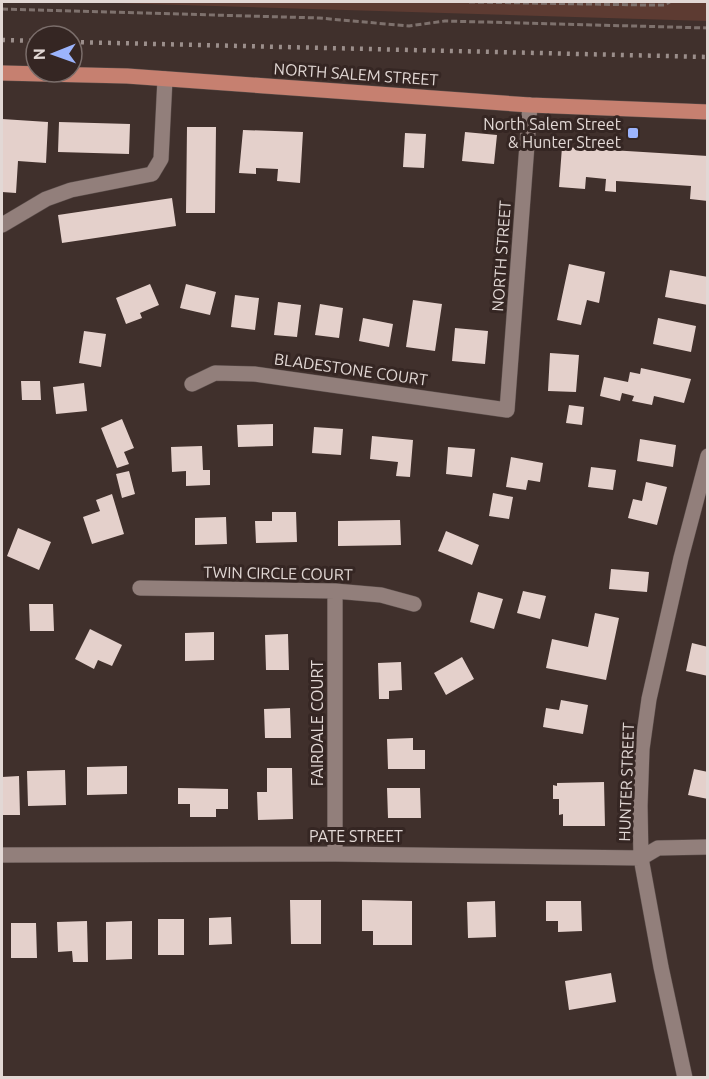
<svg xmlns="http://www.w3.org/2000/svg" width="709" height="1079" font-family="Ubuntu,sans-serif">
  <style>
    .green { fill: #5d3b32 }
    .building { fill: #e4d0cb }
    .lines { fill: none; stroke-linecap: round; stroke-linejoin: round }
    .minor-casing { stroke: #5b4e4b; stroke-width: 16 }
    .major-casing { stroke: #5b4e4b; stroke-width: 16 }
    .path { stroke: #7e716d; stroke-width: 3; stroke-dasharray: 6 3; stroke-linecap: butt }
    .minor { stroke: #927f7b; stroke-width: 15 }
    .major { stroke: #c68070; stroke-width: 15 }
    .rail { stroke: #9b8e8b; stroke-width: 4.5; stroke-dasharray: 3 6; stroke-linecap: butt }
    .poi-dot { fill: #9cb4fd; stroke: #352623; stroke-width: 2 }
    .labels { text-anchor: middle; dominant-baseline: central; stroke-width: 6; stroke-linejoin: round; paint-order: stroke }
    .street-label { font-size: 16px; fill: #e2d8d5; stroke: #352623 }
    .poi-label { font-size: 16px; fill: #e2d8d5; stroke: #352623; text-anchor: end }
  </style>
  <rect width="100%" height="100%" fill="#40302c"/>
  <!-- green -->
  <path class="green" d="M81 2H707L708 21H707Z"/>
  <!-- building -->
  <path class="building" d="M2 119 48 122 46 163 18 161 16 193 2 192Z
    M59 122 130 124 129 154 58 152Z
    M187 127H216L215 213H186Z
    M243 130 303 132 300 183 277 181 278 169 256 168V174L239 173Z
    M465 132 497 135 494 164 462 161Z
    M405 133 426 134 424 168 403 167Z
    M562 147 708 156V201L690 199 691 186 616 181V192L605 191 606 179 586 177 585 189 559 187Z
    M172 198 176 226 62 243 58 215Z
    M569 264 605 272 599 303 587 300 581 325 557 320Z
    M670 270 708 277V305L665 297Z
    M150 284 159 305 140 313 142 318 126 324 116 298Z
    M186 284 216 292 210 315 180 308Z
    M235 295 259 298 255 330 231 327Z
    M413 300 442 304 435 351 406 347Z
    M278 302 301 305 297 337 274 335Z
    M320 304 343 308 339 338 315 335Z
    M363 318 393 324 389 347 359 341Z
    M658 318 696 326 691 352 653 344Z
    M455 328 488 331 485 364 452 361Z
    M84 331 106 334 101 367 79 363Z
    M550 353 579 355 576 392 548 391Z
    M641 368 691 379 684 403 654 396 652 405 632 401 634 396 622 393 620 401 600 396 604 377 628 382 630 372 640 374Z
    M21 381H40L41 400H22Z
    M84 383 87 411 56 414 53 387Z
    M569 405 584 407 582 425 566 423Z
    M122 419 134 448 124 452 129 464 117 468 101 428Z
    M273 424V446L238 447 237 425Z
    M314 427 343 429 341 455 312 453Z
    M372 436 413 440 410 477 396 476 398 462 370 459Z
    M640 439 676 445 673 467 637 461Z
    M202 446 203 470H210V485L186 486V471L172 472 171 447Z
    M448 447 475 449 472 477 446 474Z
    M511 457 543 463 540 482 528 480 526 490 506 487Z
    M591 467 616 470 613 490 588 487Z
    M129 471 135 494 122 498 116 474Z
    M646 482 667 487 657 525 628 518 633 499 642 501Z
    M493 493 513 497 509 519 489 516Z
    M112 494 124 534 92 544 83 517 100 511 96 500Z
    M272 512H296L297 542 256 543 255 521H272Z
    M226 517 227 544 195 545V518Z
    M400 520 401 545 338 546V521Z
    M18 528 51 542 39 570 7 556Z
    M446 531 479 545 472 565 438 551Z
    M611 569 649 572 647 592 609 589Z
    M523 591 546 596 540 619 517 613Z
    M478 592 503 599 494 629 470 622Z
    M29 604H53L54 631H30Z
    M595 613 619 618 606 680 546 668 552 639 588 647Z
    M90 629 122 645 112 666 98 660 94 669 75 659Z
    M214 632V660L185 661V633Z
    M288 634 289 670H266L265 635Z
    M692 643 708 647V676L686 671Z
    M462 657 474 679 446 695 434 673Z
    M401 662 402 690 389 691V699H379L378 663Z
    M561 700 588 705 583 734 543 727 546 708 559 710Z
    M290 708 291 738H265L264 709Z
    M413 738V750H425V769H388L387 739Z
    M127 766V794L87 795V767Z
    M267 768H292L293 819 258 820 257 792H267Z
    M694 769 708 772V799L688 795Z
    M65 770 66 805 28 806 27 771Z
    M19 776 20 815H2V777Z
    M604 782 605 826H563V814L559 815V799H553V785L557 786V783Z
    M178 788 228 789V809H216V817H190V804H178Z
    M387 788H420L421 818H388Z
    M290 900H321V944H291Z
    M362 900 412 901V945H373V931H362Z
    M495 901 496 937 468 938 467 902Z
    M546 901H581L582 931 558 932V921H546Z
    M231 917 232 944 209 945V918Z
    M158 919H184V955H158Z
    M87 921 88 962H73L72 951 58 952 57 922Z
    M132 921V959L106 960V922Z
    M11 923H36L37 958H11Z
    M611 973 616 1002 569 1010 565 981Z"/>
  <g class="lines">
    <!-- minor casing -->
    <g class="minor-casing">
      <path id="minor" d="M2 225 46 199 71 190 152 174 161 159 165 79
        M192 384 215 373 254 374 507 410 530 105
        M140 588 335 591 381 595 414 604
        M335 854V591
        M2 855 335 854 641 858 658 848 708 847
        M685 1078 661 967 641 858 640 806 642 749 649 699 681 558 708 456"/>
    </g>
    <!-- major casing -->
    <g class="major-casing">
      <path id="major" d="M2 73 127 76 530 105 708 112"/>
    </g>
    <!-- path -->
    <path class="path" d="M469 2 647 5H664L670 2
      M2 9 319 18 409 26 445 21 708 28"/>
    <!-- minor -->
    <use href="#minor" class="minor"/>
    <!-- major -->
    <use href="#major" class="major"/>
    <!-- rail -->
    <path class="rail" d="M2 40 36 41
      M72 42 708 57"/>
  </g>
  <!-- markers -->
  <rect class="poi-dot" x="627" y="127" width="12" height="12" rx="3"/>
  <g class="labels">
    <!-- street labels -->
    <g class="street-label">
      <text transform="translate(356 74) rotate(4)">NORTH SALEM STREET</text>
      <text transform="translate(501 256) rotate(-86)">NORTH STREET</text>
      <text transform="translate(351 369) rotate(8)">BLADESTONE COURT</text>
      <text transform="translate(278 573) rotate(1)">TWIN CIRCLE COURT</text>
      <text transform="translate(317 723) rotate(-90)">FAIRDALE COURT</text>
      <text transform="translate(626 782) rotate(-88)">HUNTER STREET</text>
      <text x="356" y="836">PATE STREET</text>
    </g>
    <!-- poi labels -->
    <g class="poi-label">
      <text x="621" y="124">North Salem Street<tspan x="621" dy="18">&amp; Hunter Street</tspan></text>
    </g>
  </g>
  <!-- border -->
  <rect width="709" height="1079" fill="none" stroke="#e2d8d5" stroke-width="6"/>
  <!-- north arrow -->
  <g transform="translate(54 54) rotate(269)"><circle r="28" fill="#352623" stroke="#7a6d6a" stroke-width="1.5"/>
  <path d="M0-4.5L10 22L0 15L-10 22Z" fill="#9cb4fd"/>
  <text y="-9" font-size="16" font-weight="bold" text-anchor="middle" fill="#e2d8d5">N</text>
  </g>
</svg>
